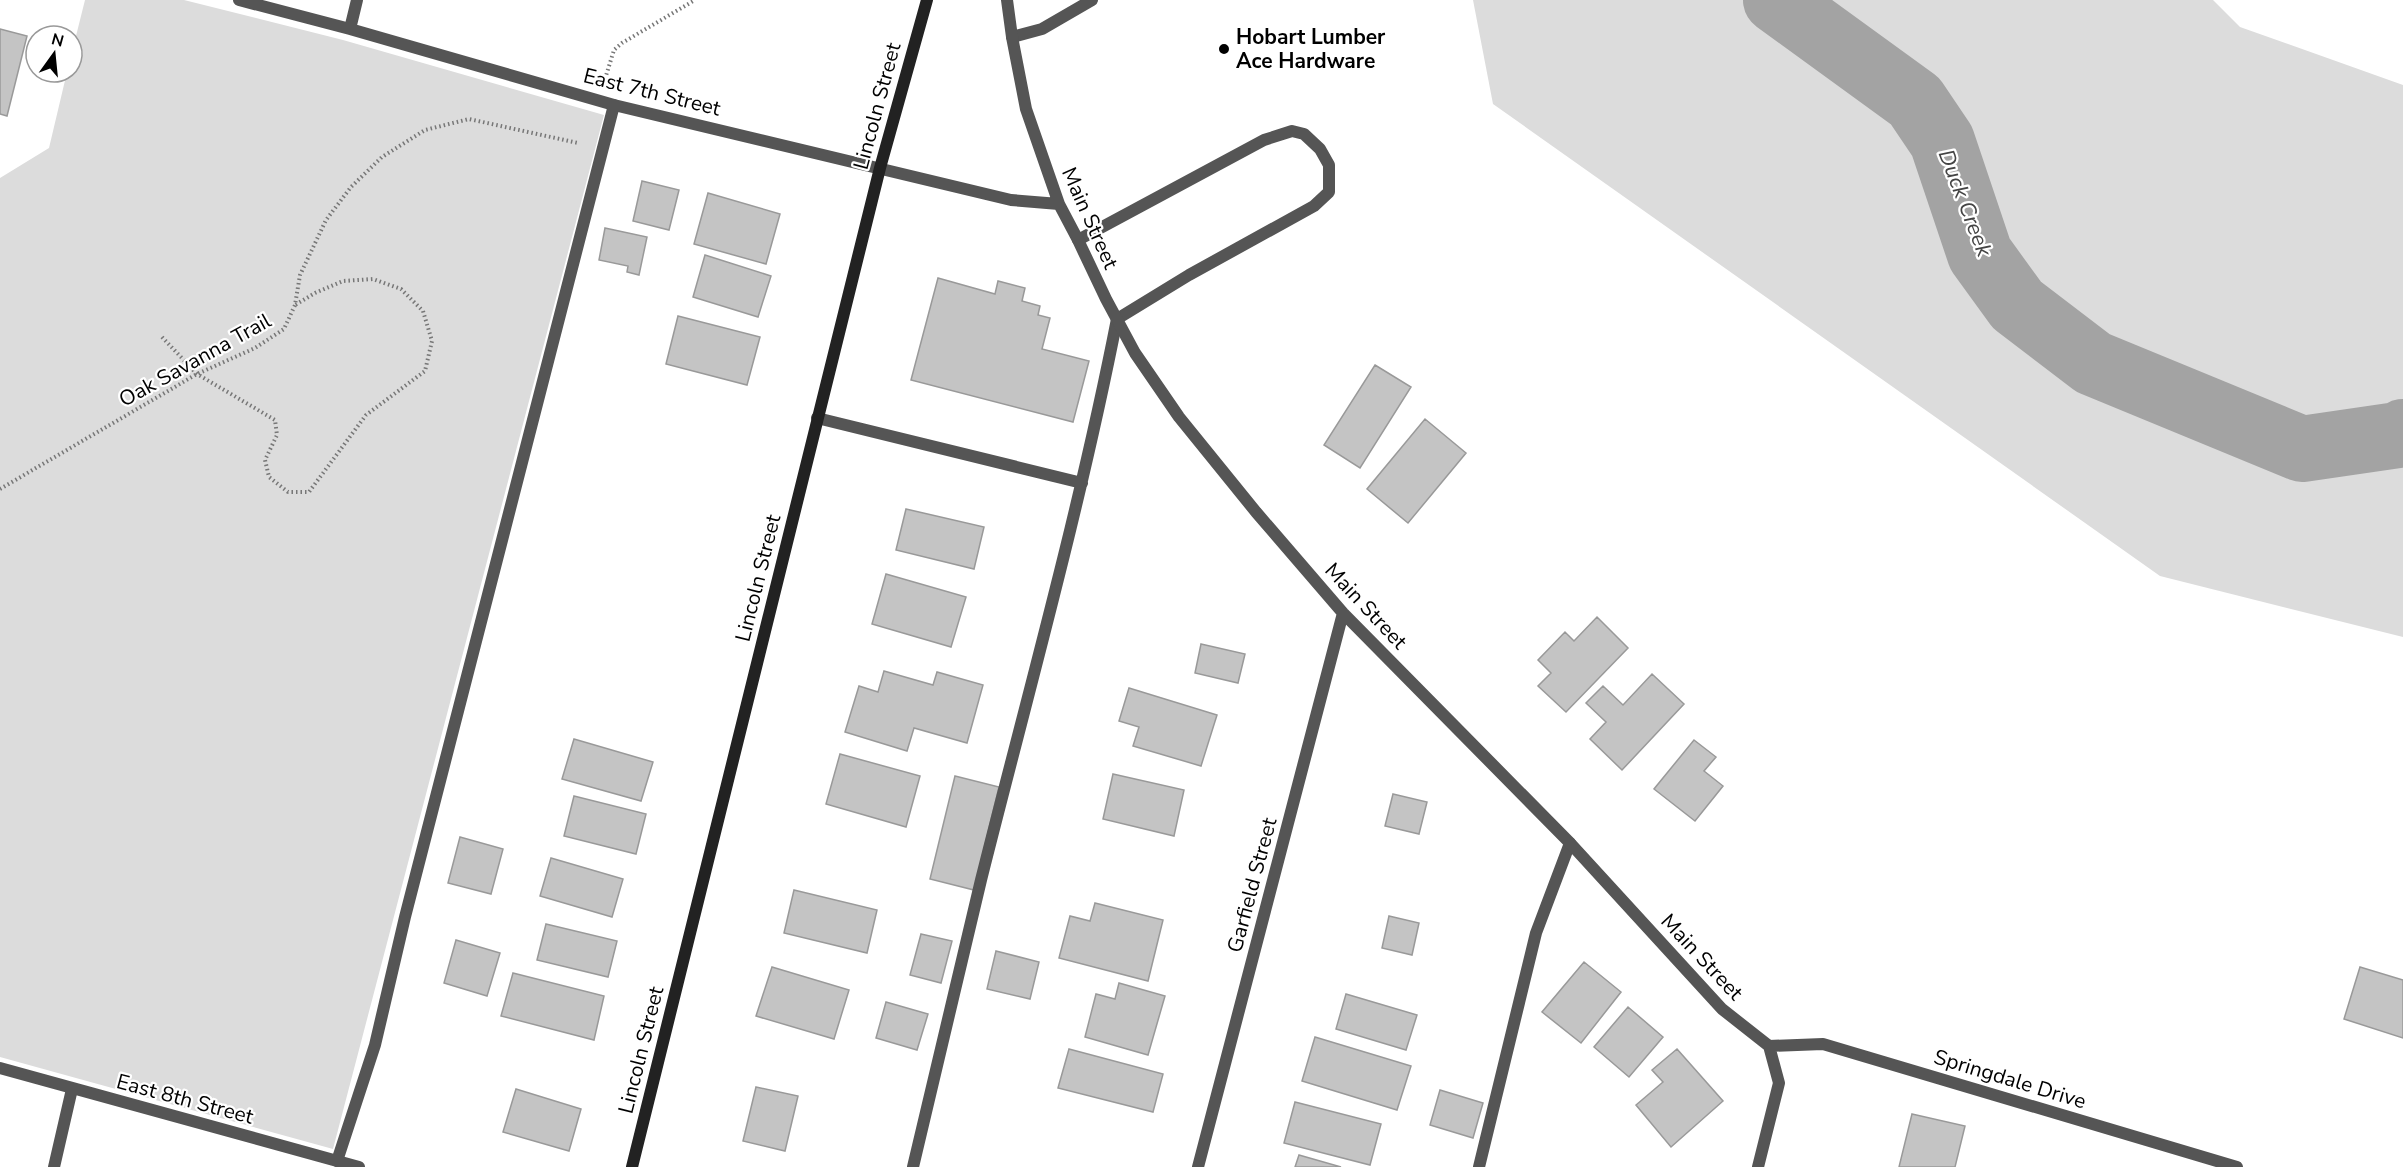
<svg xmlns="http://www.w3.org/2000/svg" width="2403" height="1167" font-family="'Nunito Sans',sans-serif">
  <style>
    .green { fill: #dcdcdc }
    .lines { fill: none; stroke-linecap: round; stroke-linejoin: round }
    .river { stroke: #a3a3a3; stroke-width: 66 }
    .building { fill: #c4c4c4; stroke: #999; stroke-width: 1.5 }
    .path { stroke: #777; stroke-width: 4; stroke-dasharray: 1.5 3; stroke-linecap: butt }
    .lane { stroke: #555; stroke-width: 12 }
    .street { stroke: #555; stroke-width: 12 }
    .secondary { stroke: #222; stroke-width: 12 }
    .poi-dot { fill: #000; stroke: #fff; stroke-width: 2 }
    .labels { text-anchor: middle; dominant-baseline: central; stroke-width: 4.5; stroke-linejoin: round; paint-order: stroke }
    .poi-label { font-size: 21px; font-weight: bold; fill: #000; stroke: #fff; text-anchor: start }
    .street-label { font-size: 21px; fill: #000; stroke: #fff }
    .water-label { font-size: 22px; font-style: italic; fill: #444; stroke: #fff }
  </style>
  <rect width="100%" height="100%" fill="#fff"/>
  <!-- green -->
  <path class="green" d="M85 0H184L343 40 604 115 333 1149 0 1057V178L49 148 67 72H72V52Z
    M1473 0H2213L2240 27 2403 85V637L2160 576 1493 104Z"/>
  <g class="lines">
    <!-- river -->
    <path class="river" d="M1776 0 1915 101 1942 141 1980 254 2017 305 2093 363 2302 449 2398 435 2403 432"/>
  </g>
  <!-- building -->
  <path class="building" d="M0 29 27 36 7 116 0 114Z
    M642 181 679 190 669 230 633 221Z
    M708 193 780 214 766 264 694 244Z
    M605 228 647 237 639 275 627 272 628 266 599 260Z
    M705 255 771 276 758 317 693 297Z
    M938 278 995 294 998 281 1025 288 1022 301 1040 306 1038 315 1050 318 1042 349 1089 361 1073 422 911 380Z
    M678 316 760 337 747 385 666 364Z
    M1375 365 1411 387 1360 468 1324 445Z
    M1425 419 1466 453 1408 523 1367 489Z
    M906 509 984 527 974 569 896 550Z
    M886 574 966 597 951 647 872 624Z
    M1597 617 1628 648 1566 712 1538 686 1551 673 1538 660 1565 632 1574 641Z
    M1201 644 1245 654 1238 683 1195 673Z
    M884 671 933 685 937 672 983 685 967 743 914 728 907 751 845 732 859 686 878 692Z
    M1652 674 1684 704 1622 770 1590 739 1606 722 1586 703 1603 686 1623 705Z
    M1129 688 1217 715 1201 766 1133 746 1139 727 1119 721Z
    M574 739 653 762 641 801 562 779Z
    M1694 740 1716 757 1704 771 1723 786 1695 821 1654 789Z
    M840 754 920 776 906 827 826 804Z
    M1113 774 1184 790 1174 836 1103 819Z
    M955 776 999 787 974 890 930 879Z
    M1393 794 1427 802 1419 834 1385 826Z
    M574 796 646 814 636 854 564 836Z
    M460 837 503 849 491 894 448 883Z
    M551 858 623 879 612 917 540 896Z
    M794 890 877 910 867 953 784 933Z
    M1095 903 1163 920 1148 981 1059 958 1070 916 1090 921Z
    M1389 916 1419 923 1412 955 1382 948Z
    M546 924 617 941 608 977 537 960Z
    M921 934 952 941 941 983 910 975Z
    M456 940 500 953 487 996 444 983Z
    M996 951 1039 962 1030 999 987 989Z
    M1584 962 1621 992 1581 1043 1542 1012Z
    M772 967 849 990 834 1039 756 1016Z
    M2360 967 2403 980V1038L2344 1019Z
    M513 973 604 996 594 1040 501 1016Z
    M1119 983 1165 996 1148 1055 1085 1037 1096 994 1115 999Z
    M1346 994 1417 1015 1406 1050 1336 1029Z
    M886 1002 928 1014 917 1050 876 1038Z
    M1628 1007 1663 1037 1629 1077 1594 1047Z
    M1315 1037 1411 1066 1397 1110 1302 1081Z
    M1069 1049 1163 1074 1153 1112 1058 1088Z
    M1677 1049 1723 1101 1671 1147 1636 1105 1663 1082 1652 1070Z
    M756 1087 798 1096 785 1151 743 1141Z
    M516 1089 581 1109 569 1151 503 1132Z
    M1440 1090 1483 1103 1473 1138 1430 1125Z
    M1295 1102 1381 1124 1370 1165 1284 1143Z
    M1912 1114 1965 1126 1955 1167H1899Z
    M1299 1155 1341 1167H1295Z"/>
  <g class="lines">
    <!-- path -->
    <path class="path" d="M605 79 614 50 622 43 695 0
      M162 337 197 374 275 420 277 435 265 460 269 477 288 492H309L366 415 425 371 432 341 423 311 401 289 373 279 343 281 315 293 295 305
      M0 489 197 374 255 348 284 329 295 305 300 275 326 220 351 187 382 157 425 130 469 119 578 143"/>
    <!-- lane -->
    <path class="lane" d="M1012 37 1042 29 1092 0
      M817 418 1082 483
      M337 1161 375 1045 405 917 614 105
      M913 1167C936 1071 958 975 981 880 1028 693 1080 508 1117 319L1189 275 1314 206 1329 192V165L1320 149 1304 134 1292 131 1264 140 1078 240
      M1479 1167 1536 933 1570 843"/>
    <!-- street -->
    <path class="street" d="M239 0 350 29 614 105 1011 200 1059 204
      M1007 0 1012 37 1026 109 1059 204 1078 240 1106 299 1135 353 1179 417 1256 512 1343 613 1570 843 1722 1009 1769 1046 1779 1083 1758 1167
      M350 29 357 0
      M1769 1046 1823 1044 2237 1167
      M0 1068 359 1167
      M54 1167 72 1089
      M1198 1167 1343 613"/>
    <!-- secondary -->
    <path class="secondary" d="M632 1167 880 168 927 0"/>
  </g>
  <!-- markers -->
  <circle class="poi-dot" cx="1224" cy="49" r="6"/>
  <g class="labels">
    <!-- poi labels -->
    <g class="poi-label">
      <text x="1236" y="37">Hobart Lumber<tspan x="1236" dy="24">Ace Hardware</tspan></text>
    </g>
    <!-- street labels -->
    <g class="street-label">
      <text transform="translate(652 92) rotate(14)">East 7th Street</text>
      <text transform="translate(877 106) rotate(-75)">Lincoln Street</text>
      <text transform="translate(1090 218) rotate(66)">Main Street</text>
      <text transform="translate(195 360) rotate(-29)">Oak Savanna Trail</text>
      <text transform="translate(758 578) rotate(-76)">Lincoln Street</text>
      <text transform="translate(1366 606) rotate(47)">Main Street</text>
      <text transform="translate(1252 885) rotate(-75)">Garfield Street</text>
      <text transform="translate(1702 957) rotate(47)">Main Street</text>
      <text transform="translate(641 1050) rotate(-76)">Lincoln Street</text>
      <text transform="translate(2010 1079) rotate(17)">Springdale Drive</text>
      <text transform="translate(185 1099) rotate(15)">East 8th Street</text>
    </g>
    <!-- water labels -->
    <g class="water-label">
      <text transform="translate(1965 203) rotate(69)">Duck Creek</text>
    </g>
  </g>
  <!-- north arrow -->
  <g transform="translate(54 54) rotate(15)"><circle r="28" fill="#ffffff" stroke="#999999" stroke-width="1.5"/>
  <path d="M0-4.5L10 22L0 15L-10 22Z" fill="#000000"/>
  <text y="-9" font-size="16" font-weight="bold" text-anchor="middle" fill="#000000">N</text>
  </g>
</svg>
